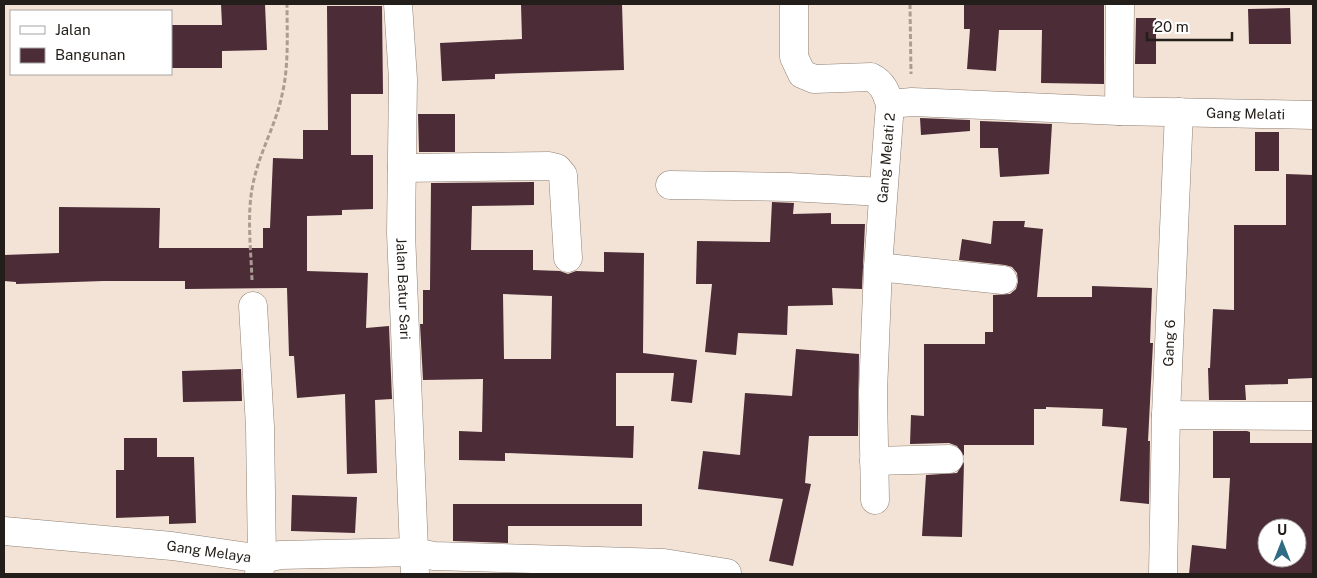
<svg xmlns="http://www.w3.org/2000/svg" width="1317" height="578" font-family="'Public Sans',sans-serif">
  <style>
    .building { fill: #4b2c37; fill-rule: evenodd }
    .lines { fill: none; stroke-linecap: round; stroke-linejoin: round }
    .minor-casing { stroke: #8f8074; stroke-width: 29 }
    .path { stroke: #a99d93; stroke-width: 3; stroke-dasharray: 5 2.5; stroke-linecap: butt }
    .minor { stroke: #fff; stroke-width: 28 }
    .labels { text-anchor: middle; dominant-baseline: central; stroke-width: 5; stroke-linejoin: round; paint-order: stroke }
    .street-label { font-size: 14px; fill: #231e19; stroke: #fff }
  </style>
  <rect width="100%" height="100%" fill="#f3e3d6"/>
  <!-- building -->
  <path class="building" d="M221 4H265L267 50 222 51V68H171V25H222Z
    M521 4H622L624 70 495 74V79L442 81 440 43 522 39Z
    M964 4H1104V84L1041 83 1042 30H999L996 71 967 69 970 29H964Z
    M327 6H382L383 94H351V155H373V209L342 210V215L307 216V271L368 273 366 328 389 326 392 399 375 400 377 473 347 474 345 394 297 398 294 356H289L287 288 185 289V281H103L16 284V282L4 281V255L59 253V207L160 208 159 248H263V228H270L273 158 303 159V130H328Z
    M1290 8 1291 44H1249L1248 9Z
    M1136 18H1156V64H1135Z
    M418 114H455V152H419Z
    M920 118 970 120V131L921 135Z
    M980 121 1052 124 1049 174 1000 177 998 148H980Z
    M1255 132H1279V171H1255Z
    M1286 174 1313 175V378L1288 379V384L1245 385 1246 400H1209L1208 368H1210L1213 309 1234 310V225H1286Z
    M534 182V205L472 206 471 250H533V270L560 271 568 274 576 271 604 272V252L644 253 643 353 697 360 692 403 671 401 674 373H616V426H634L633 458 505 453V461L459 460V431L482 432 483 379 423 380 420 324H423V290H430L431 183ZM503 294 552 296 551 359H504Z
    M772 202 794 203 793 214 831 213V224H865L862 289 832 288 833 305 788 306 787 335 738 333 736 355 705 352 712 284H696L697 241 770 242Z
    M993 221H1025L1024 227 1043 229 1037 297H1092V286L1152 288 1150 343H1153L1148 441H1150L1149 504 1120 501 1127 428 1102 426 1103 409 1046 407V409H1034V445H964V456L957 446 949 443 910 444 911 415 924 416V344H985V332H993V295L1010 294 1016 289 1018 282 1017 273 1012 267 1005 265 959 260 962 239 991 244Z
    M796 349 859 354 858 436H809L805 483 811 484 793 566 769 561 783 499 698 489 703 451 740 455 745 393 792 396Z
    M241 369 242 401 183 402 182 371Z
    M1213 431H1247L1250 432V443H1313V574H1189L1192 545 1226 549 1230 478H1213ZM1267 528H1297V558H1267Z
    M124 438H157V457H194L196 523 169 524V516L116 518V470H124Z
    M964 462 962 537 922 536 926 475 957 473Z
    M292 495 357 497 355 533 291 531Z
    M453 504H642V526H508V543L453 541Z"/>
  <g class="lines">
    <!-- minor casing -->
    <g class="minor-casing">
      <g id="minor">
        <path id="s1" d="M398 4 403 79 401 233 415 574"/>
        <path d="M794 4V57L802 74 814 79 871 77C883 83 886 92 890 104L878 267 873 392 875 500"/>
        <path id="s2" d="M890 104 912 102 1119 111 1313 115"/>
        <path d="M1119 111 1120 4"/>
        <path d="M402 168 549 166 557 168 563 175 568 258"/>
        <path d="M670 185 789 187 883 192"/>
        <path d="M878 267 1003 280"/>
        <path d="M253 306 260 427 262 559 259 574"/>
        <path d="M1166 415 1313 416"/>
        <path d="M874 461 949 459"/>
        <path id="s3" d="M4 531 172 546 262 559 280 555 414 552 434 556 664 563 727 573"/>
        <path id="s4" d="M1163 574 1166 415 1179 112"/>
      </g>
    </g>
    <!-- path -->
    <path class="path" d="M910 4 911 74
      M252 280C251 251 247 218 252 189 258 154 275 128 282 95 289 66 287 33 287 4"/>
    <!-- minor -->
    <use href="#minor" class="minor"/>
  </g>
  <g class="labels">
    <!-- street labels -->
    <g class="street-label">
      <text stroke="none"><textPath href="#s2" startOffset="356">Gang Melati</textPath></text>
      <text transform="translate(886 158) rotate(-85)">Gang Melati 2</text>
      <text stroke="none"><textPath href="#s1" startOffset="285">Jalan Batur Sari</textPath></text>
      <text stroke="none"><textPath href="#s4" startOffset="231">Gang 6</textPath></text>
      <text stroke="none"><textPath href="#s3" startOffset="206">Gang Melaya</textPath></text>
    </g>
  </g>
  <!-- border -->
  <rect width="1317" height="578" fill="none" stroke="#231e19" stroke-width="10"/>
  <!-- legend -->
  <rect x="10" y="10" width="162" height="65" fill="#ffffff" stroke="#a7a5a3"/>
  <rect x="20" y="26" width="25" height="8" fill="#ffffff" stroke="#a7a5a3"/>
  <text x="55" y="35" font-size="15" fill="#231e19">Jalan</text>
  <rect x="20" y="48" width="25" height="15" fill="#4b2c37" stroke="#a7a5a3"/>
  <text x="55" y="60" font-size="15" fill="#231e19">Bangunan</text>
  <!-- north arrow -->
  <g transform="translate(1282 543)"><circle r="24" fill="#ffffff" stroke="#a7a5a3"/>
  <path d="M0-4L9 19L0 12L-9 19Z" fill="#306c83"/>
  <text y="-8" font-size="14" font-weight="bold" text-anchor="middle" fill="#231e19">U</text>
  </g>
  <!-- scale -->
  <path d="M1147 32v8h85v-8" fill="none" stroke="#231e19" stroke-width="2.5"/>
  <text x="1154" y="32" font-size="15" fill="#231e19" stroke="#ffffff" stroke-width="4" paint-order="stroke">20 m</text>
</svg>
